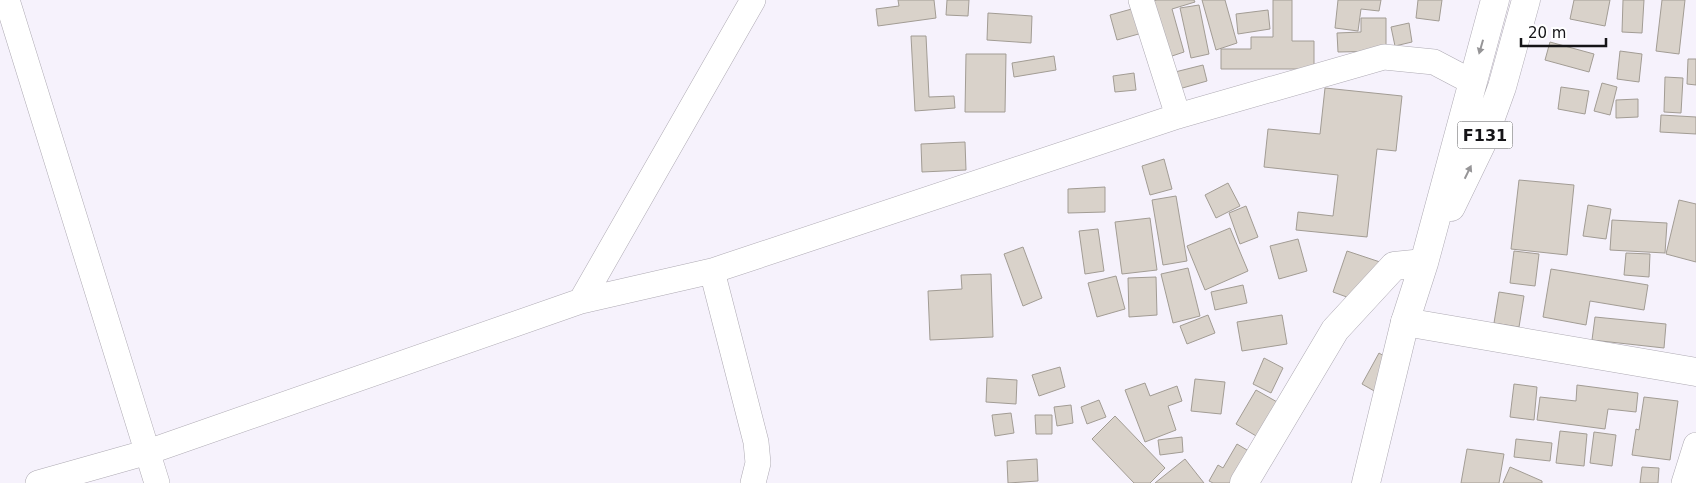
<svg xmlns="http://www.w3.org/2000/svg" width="1696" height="483" font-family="'DejaVu Sans',sans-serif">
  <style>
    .building { fill: #d9d2ca; stroke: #a29c94 }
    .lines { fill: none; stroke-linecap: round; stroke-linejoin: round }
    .street-casing { stroke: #aeaab3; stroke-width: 26 }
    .secondary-casing { stroke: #aeaab3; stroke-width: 29 }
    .primary-casing { stroke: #aeaab3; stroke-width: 29 }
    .street { stroke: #fff; stroke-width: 25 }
    .secondary { stroke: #fff; stroke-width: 28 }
    .primary { stroke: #fff; stroke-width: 28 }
    .oneway { fill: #969597 }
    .labels { text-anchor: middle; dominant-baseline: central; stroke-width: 4.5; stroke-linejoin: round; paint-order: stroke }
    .shield { fill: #fff; stroke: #5b5a5d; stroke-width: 1 }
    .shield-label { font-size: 16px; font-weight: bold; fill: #151417 }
  </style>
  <rect width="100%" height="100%" fill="#f6f2fc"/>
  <!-- building -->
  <path class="building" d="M898 0H934L936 18 878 26 876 9 899 6Z
    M947 0H969L968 16 946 15Z
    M1157 0H1194L1195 2 1172 9 1184 52 1169 57 1153 1Z
    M1202 0H1225L1237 43 1216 50Z
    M1273 0H1292V41H1314V69H1221V49H1251V37H1273Z
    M1338 0H1381L1379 11 1361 9 1358 31 1335 28Z
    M1418 0H1442L1439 21 1416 18Z
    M1574 0H1610L1605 26 1570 19Z
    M1623 0H1644L1642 33 1622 32Z
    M1662 0H1685L1679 54 1656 51Z
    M1146 5 1153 30 1117 40 1110 15Z
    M1199 5 1209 54 1191 58 1180 8Z
    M1268 10 1270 29 1238 34 1236 14Z
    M988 13 1032 16 1031 43 987 40Z
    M1361 18H1386V51L1338 52 1337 33 1361 32Z
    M1409 23 1412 42 1395 46 1391 27Z
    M911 36H926L929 97 954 96 955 108 915 111Z
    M1550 42 1594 54 1589 72 1545 60Z
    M1620 51 1642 54 1639 82 1617 79Z
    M966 54H1006L1005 112H965Z
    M1054 56 1056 70 1014 77 1012 63Z
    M1688 59H1696V85L1687 84Z
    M1203 65 1207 81 1179 89 1175 72Z
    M1134 73 1136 90 1115 92 1113 76Z
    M1665 77 1683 78 1681 113 1664 112Z
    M1602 83 1617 87 1610 115 1594 111Z
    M1561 87 1589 91 1585 114 1558 109Z
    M1325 88 1402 96 1396 151 1377 149 1367 237 1296 230 1298 212 1333 216 1338 175 1264 167 1268 129 1320 134Z
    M1638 99V117L1616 118V100Z
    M1661 115 1696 117V134L1660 132Z
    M965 142 966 170 922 172 921 144Z
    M1164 159 1172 189 1150 195 1142 166Z
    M1519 180 1574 185 1567 255 1511 249Z
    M1228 183 1240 206 1216 218 1205 195Z
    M1105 187V212L1068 213V189Z
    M1176 196 1187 261 1163 265 1152 200Z
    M1679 200 1696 204V262L1666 254Z
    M1588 205 1611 209 1606 239 1583 236Z
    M1246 206 1258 237 1240 244 1229 213Z
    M1150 218 1157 270 1122 274 1115 222Z
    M1612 220 1667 223 1665 253 1610 250Z
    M1230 228 1248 271 1205 290 1187 246Z
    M1098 229 1104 271 1085 274 1079 231Z
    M1298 239 1307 271 1279 279 1270 246Z
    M1023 247 1042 298 1023 306 1004 254Z
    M1347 251 1380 262 1366 304 1333 292Z
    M1514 251 1539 254 1535 286 1510 283Z
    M1626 253 1650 254 1649 277 1624 275Z
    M1188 268 1200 316 1173 323 1161 274Z
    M1551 269 1648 285 1644 310 1590 301 1586 325 1543 317Z
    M991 274 993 337 930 340 928 291 962 289 961 275Z
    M1116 276 1125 309 1097 317 1088 283Z
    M1156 277 1157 315 1129 317 1128 278Z
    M1243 285 1247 303 1215 310 1211 292Z
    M1499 292 1524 296 1519 327 1494 323Z
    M1208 315 1215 333 1187 344 1180 326Z
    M1282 315 1287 344 1242 351 1237 322Z
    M1595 317 1666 324 1664 348 1592 340Z
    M1379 353 1400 366 1383 396 1362 384Z
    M1264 358 1283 368 1271 393 1253 384Z
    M1060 367 1065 387 1039 396 1032 375Z
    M987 378 1017 380 1016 404 986 402Z
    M1195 379 1225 382 1221 414 1191 411Z
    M1145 383 1150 396 1177 386 1182 401 1168 406 1176 430 1145 442 1125 390Z
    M1514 384 1537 387 1534 420 1510 417Z
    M1577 385 1638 393 1636 412 1608 409 1605 429 1537 420 1540 397 1576 401Z
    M1256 390 1293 411 1273 446 1236 424Z
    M1644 397 1678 401 1670 460 1632 455 1636 429 1639 430Z
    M1099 400 1106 417 1087 424 1081 407Z
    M1071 405 1073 423 1057 426 1054 407Z
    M1011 413 1014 433 995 436 992 415Z
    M1035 415H1052V434H1036Z
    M1115 416 1165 468 1150 483H1134L1092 439Z
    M1560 431 1587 434 1584 466 1556 463Z
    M1594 432 1616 435 1612 466 1590 463Z
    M1182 437 1183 452 1160 455 1158 440Z
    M1516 439 1552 443 1550 461 1514 457Z
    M1237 444 1257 456 1241 483H1213L1209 481 1218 465 1223 468Z
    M1467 449 1504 454 1499 483H1461Z
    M1037 459 1038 481 1008 483 1007 461Z
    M1185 459 1204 483H1155Z
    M1510 467 1542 481V483H1503Z
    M1642 467 1659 468 1658 483H1640Z"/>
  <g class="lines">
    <!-- street casing -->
    <g class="street-casing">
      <path id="street" d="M7 0 157 483
        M1141 0 1178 116
        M712 271 756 442 758 463 753 483
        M581 301 753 0
        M38 483 148 452 581 301 712 271 1178 116 1384 57 1434 62 1472 82
        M1684 483 1696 445"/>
    </g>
    <!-- secondary casing -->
    <g class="secondary-casing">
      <path id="secondary" d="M1405 322 1696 372"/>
    </g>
    <!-- primary casing -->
    <g class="primary-casing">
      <path id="primary" d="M1451 207 1481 145 1502 87 1526 0
        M1244 483 1335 330 1394 266 1424 263
        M1366 483 1405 322 1424 263 1495 0"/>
    </g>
    <!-- street -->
    <use href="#street" class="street"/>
    <!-- secondary -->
    <use href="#secondary" class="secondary"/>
    <!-- primary -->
    <use href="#primary" class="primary"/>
  </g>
  <!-- one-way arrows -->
  <defs><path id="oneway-solid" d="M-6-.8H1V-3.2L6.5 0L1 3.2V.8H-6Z" transform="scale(1.25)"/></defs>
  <g class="oneway">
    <use href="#oneway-solid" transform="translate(1481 47) rotate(106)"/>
    <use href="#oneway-solid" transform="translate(1468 172) rotate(-64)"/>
  </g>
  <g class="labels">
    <!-- shield labels -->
    <rect class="shield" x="1457.5" y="121.5" width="55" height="27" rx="4"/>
    <g class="shield-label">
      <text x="1485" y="135">F131</text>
    </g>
  </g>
  <!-- scale -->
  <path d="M1521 38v8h85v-8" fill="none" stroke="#151417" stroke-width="2.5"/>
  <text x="1528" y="38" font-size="15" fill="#151417" stroke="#ffffff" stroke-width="4" paint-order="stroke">20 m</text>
</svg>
